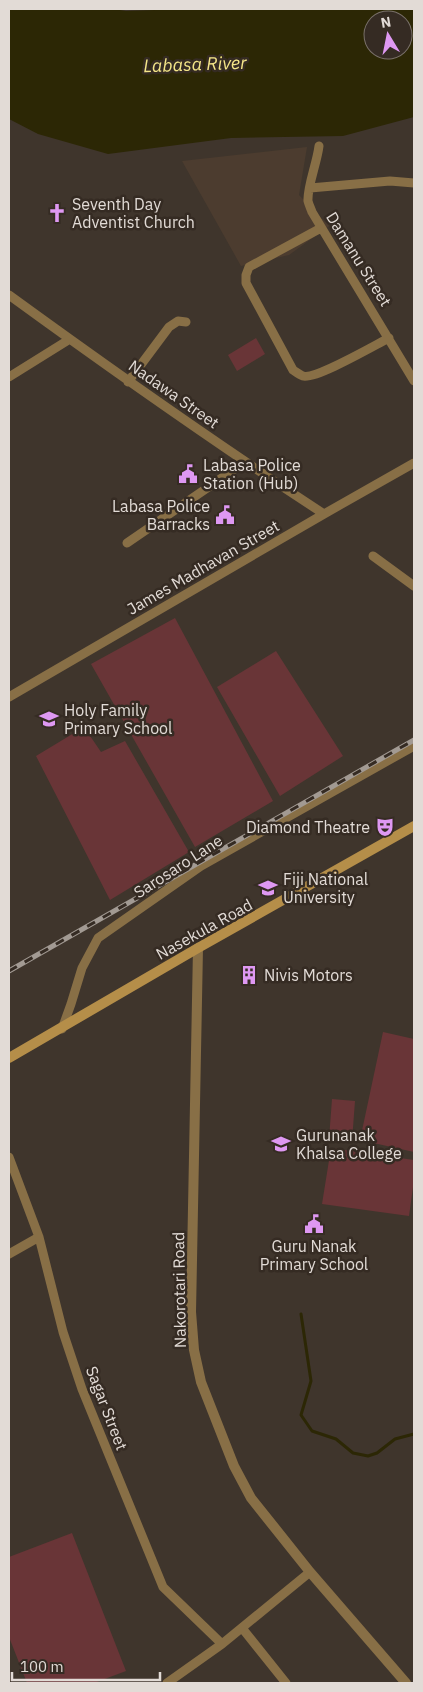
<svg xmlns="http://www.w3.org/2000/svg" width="423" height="1692" font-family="'IBM Plex Sans',sans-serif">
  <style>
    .built { fill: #4c3c2f }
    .green { fill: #693537 }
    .water { fill: #2c2705; fill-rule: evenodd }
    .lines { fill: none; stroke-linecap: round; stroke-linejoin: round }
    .stream { stroke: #2c2705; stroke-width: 3 }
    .minor { stroke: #886f46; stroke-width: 9 }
    .tertiary { stroke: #886f46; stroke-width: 10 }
    .secondary { stroke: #b58e49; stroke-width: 10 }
    .rail-casing { stroke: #a29a93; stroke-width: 5 }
    .rail { stroke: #352b23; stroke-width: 3; stroke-dasharray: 9; stroke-linecap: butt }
    .labels { text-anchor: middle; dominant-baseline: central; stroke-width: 5; stroke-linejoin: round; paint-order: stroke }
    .poi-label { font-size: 16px; fill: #e2dbd6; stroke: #352b23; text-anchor: start }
    .street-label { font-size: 16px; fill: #e2dbd6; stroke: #352b23 }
    .water-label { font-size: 18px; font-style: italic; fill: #f4e588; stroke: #352b23 }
  </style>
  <rect width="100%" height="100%" fill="#3f352c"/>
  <!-- built -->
  <path class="built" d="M307 147 299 195 329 226 289 255 241 266 182 161Z"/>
  <!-- green -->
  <path class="green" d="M256 338 265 354 237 371 228 355Z
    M175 618 273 801 195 847 91 664Z
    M276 651 343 756 280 796 217 687Z
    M84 727 101 752 125 741 189 852 110 900 36 756Z
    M383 1032 414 1039V1152L360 1140Z
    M332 1099 355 1101 352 1141 329 1139Z
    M331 1148 414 1160V1180L409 1216 322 1204Z
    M72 1533 126 1671 94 1683H27L9 1637V1557Z"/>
  <!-- water -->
  <path class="water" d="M9 9H113L126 11 183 9H414V117L343 136 231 138 108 154 38 134 9 119ZM373 20H403V50H373Z"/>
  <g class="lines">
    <!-- stream -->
    <path class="stream" d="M301 1314 311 1381 301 1415 312 1431 336 1439 353 1453 368 1456 377 1453 395 1439 414 1434"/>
    <!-- minor -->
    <path class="minor" d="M319 146C317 163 307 187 308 201 309 205 311 209 312 212L414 381
      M310 188 390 181 414 183
      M321 228 249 267 246 275V283L293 370C296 372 300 375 303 376 315 380 375 345 389 338
      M9 295C112 370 217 444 324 514
      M9 377 70 339
      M128 382 169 327 178 321 186 322
      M127 543 245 462
      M373 556 414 586
      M9 697 324 514 414 463
      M62 1029 71 1004 82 968 98 938 201 866 414 746
      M9 1157 39 1237 63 1332 82 1389 163 1587 222 1644
      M9 1254 39 1237
      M242 1628 286 1683
      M167 1683 222 1644 310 1572"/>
    <!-- tertiary -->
    <path class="tertiary" d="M198 948 191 1312 194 1350 201 1382 234 1466 251 1498 310 1572 406 1683"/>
    <!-- secondary -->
    <path class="secondary" d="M9 1058 198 948 414 826"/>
    <!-- rail casing -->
    <g class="rail-casing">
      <path id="rail" d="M9 971 414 740"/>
    </g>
    <!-- rail -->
    <use href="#rail" class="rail"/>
  </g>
  <!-- icons -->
  <defs>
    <g id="church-bare" transform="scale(1.5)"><path d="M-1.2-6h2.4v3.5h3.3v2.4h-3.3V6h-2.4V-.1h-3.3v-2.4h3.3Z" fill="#de98f2" stroke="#352b23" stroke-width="2.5" paint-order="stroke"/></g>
    <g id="civic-bare" transform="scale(1.5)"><path d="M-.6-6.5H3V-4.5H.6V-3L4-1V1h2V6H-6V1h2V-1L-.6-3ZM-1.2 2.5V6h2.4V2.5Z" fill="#de98f2" stroke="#352b23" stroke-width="2.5" paint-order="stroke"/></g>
    <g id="school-bare" transform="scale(1.5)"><path d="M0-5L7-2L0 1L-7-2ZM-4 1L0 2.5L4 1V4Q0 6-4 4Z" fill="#de98f2" stroke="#352b23" stroke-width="2.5" paint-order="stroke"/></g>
    <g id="theatre-bare" transform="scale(1.5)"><path d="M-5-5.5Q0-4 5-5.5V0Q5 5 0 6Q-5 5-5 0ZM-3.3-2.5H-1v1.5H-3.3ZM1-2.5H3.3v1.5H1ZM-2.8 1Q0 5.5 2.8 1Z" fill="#de98f2" stroke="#352b23" stroke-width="2.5" paint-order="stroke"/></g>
    <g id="university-bare" transform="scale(1.5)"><path d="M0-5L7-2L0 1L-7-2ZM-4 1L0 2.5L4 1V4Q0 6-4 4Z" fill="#de98f2" stroke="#352b23" stroke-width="2.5" paint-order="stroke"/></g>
    <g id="building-bare" transform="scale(1.5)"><path d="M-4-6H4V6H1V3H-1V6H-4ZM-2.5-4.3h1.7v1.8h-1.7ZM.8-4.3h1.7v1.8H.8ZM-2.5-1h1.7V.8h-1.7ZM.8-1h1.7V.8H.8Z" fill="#de98f2" stroke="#352b23" stroke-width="2.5" paint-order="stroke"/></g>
  </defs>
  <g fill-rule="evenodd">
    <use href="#church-bare" x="57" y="213"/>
    <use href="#civic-bare" x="188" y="474"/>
    <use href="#civic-bare" x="225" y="515"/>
    <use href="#school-bare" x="49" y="719"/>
    <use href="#theatre-bare" x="385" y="827"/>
    <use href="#university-bare" x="268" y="888"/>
    <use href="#building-bare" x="249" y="975"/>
    <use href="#university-bare" x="281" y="1144"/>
    <use href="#civic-bare" x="314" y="1224"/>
  </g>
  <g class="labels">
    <!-- poi labels -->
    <g class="poi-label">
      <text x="72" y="204">Seventh Day<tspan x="72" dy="18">Adventist Church</tspan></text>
      <text x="203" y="465">Labasa Police<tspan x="203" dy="18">Station (Hub)</tspan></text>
      <text x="210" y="506" text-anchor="end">Labasa Police<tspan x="210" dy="18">Barracks</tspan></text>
      <text x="64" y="710">Holy Family<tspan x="64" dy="18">Primary School</tspan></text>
      <text x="370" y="827" text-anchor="end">Diamond Theatre</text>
      <text x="283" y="879">Fiji National<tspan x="283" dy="18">University</tspan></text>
      <text x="264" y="975">Nivis Motors</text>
      <text x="296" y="1135">Gurunanak<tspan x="296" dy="18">Khalsa College</tspan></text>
      <text x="314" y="1246" text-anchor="middle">Guru Nanak<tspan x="314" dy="18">Primary School</tspan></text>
    </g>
    <!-- street labels -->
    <g class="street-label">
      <text transform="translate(359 259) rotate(58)">Damanu Street</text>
      <text transform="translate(174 394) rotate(35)">Nadawa Street</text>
      <text transform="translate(203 567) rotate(-30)">James Madhavan Street</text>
      <text transform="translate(178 866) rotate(-33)">Sarosaro Lane</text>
      <text transform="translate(204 929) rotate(-29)">Nasekula Road</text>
      <text transform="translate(179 1290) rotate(-91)">Nakorotari Road</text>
      <text transform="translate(107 1408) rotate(69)">Sagar Street</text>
    </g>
    <!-- water labels -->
    <g class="water-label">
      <text transform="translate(195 64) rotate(-2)">Labasa River</text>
    </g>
  </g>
  <!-- border -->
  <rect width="423" height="1692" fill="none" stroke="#e2dbd6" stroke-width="20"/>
  <!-- north arrow -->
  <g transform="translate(388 35) rotate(350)"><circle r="24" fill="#352b23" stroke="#7a716b"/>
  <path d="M0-4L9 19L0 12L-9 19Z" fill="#de98f2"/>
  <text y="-8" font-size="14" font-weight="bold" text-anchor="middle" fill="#e2dbd6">N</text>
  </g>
  <!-- scale -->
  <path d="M12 1672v8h148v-8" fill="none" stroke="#e2dbd6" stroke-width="2.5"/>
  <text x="20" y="1672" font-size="15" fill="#e2dbd6" stroke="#352b23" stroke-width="4" paint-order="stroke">100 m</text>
</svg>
